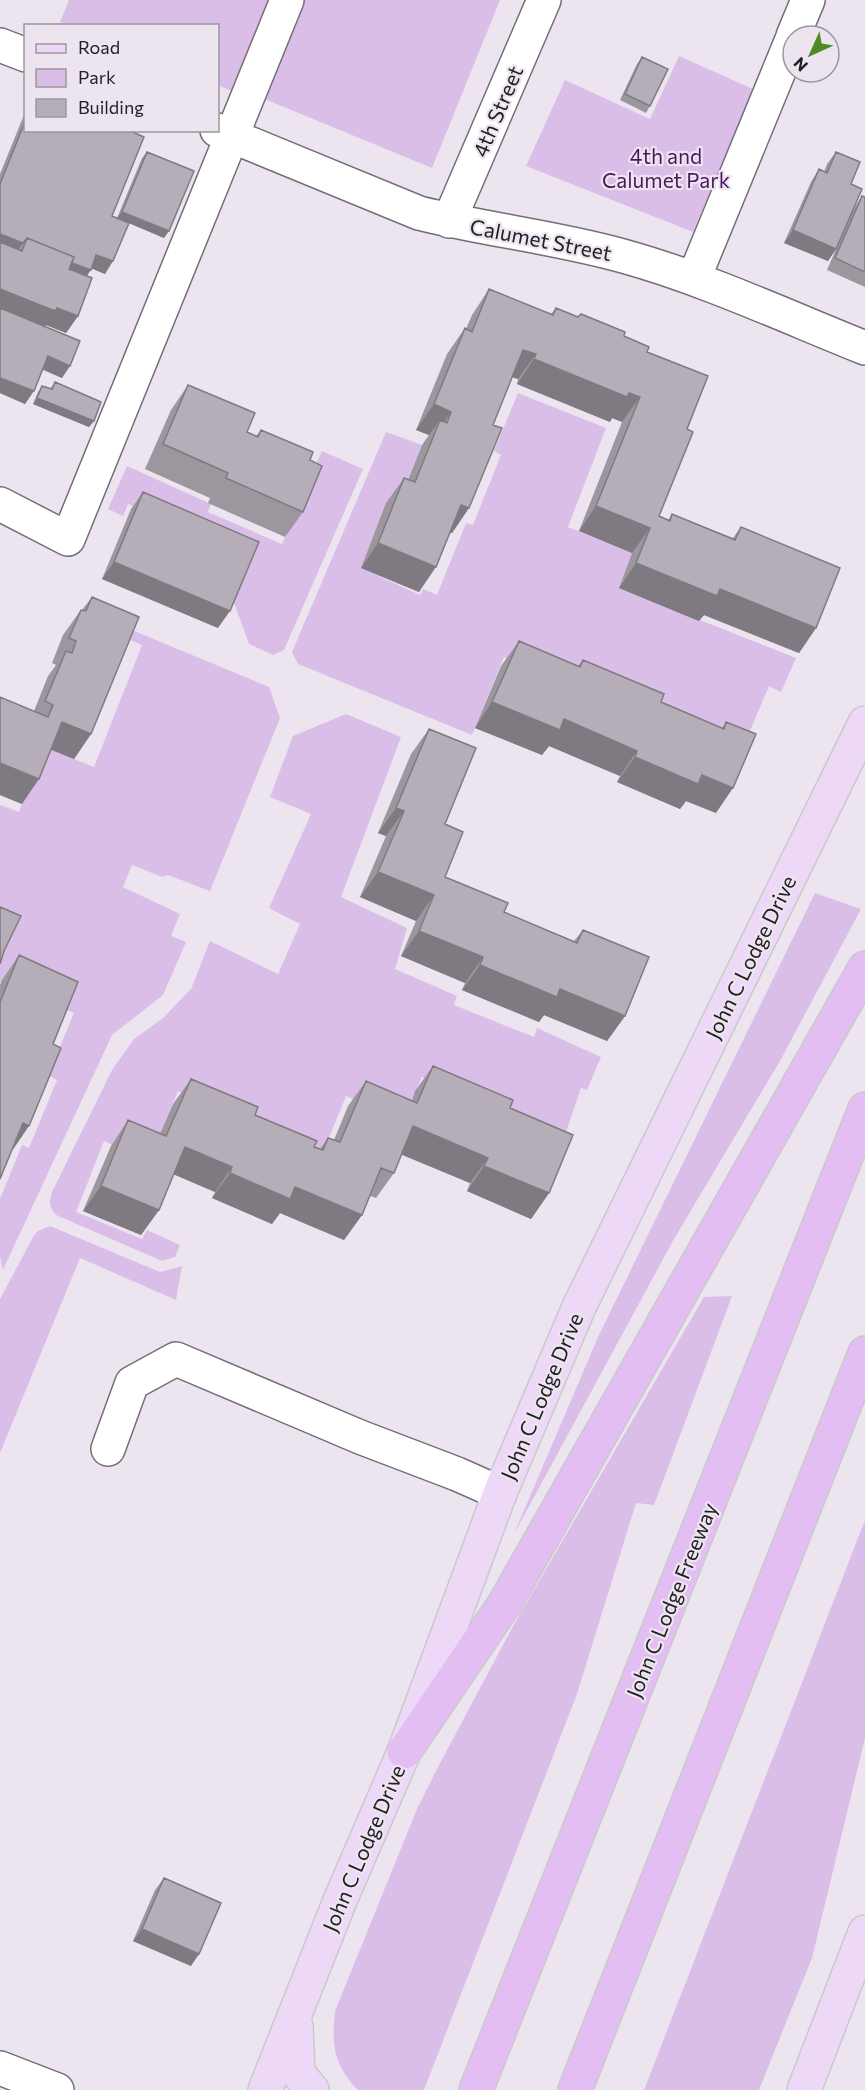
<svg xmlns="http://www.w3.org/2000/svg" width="865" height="2090" font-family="Commissioner,sans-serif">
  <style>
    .green { fill: #dbbee8 }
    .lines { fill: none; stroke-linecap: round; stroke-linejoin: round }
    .minor-casing { stroke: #756e78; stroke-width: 36 }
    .major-casing { stroke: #cac9ca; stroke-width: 36 }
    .highway-casing { stroke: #cac9ca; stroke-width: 36 }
    .minor { stroke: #fff; stroke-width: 33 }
    .major { stroke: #eed8f8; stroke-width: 33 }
    .highway { stroke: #e3bef3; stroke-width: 33 }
    .wall { fill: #9c969e }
    .shaded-wall { fill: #7f7a81 }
    .building { fill: #b5aeb8; stroke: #7f7a81; stroke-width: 1.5 }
    .labels { text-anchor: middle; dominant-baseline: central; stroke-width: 4.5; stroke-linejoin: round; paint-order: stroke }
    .street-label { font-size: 21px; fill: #232024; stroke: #ece5f0 }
    .park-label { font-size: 21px; fill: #4a175d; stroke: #ece5f0 }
  </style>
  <rect width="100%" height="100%" fill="#ece5f0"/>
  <!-- green -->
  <path class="green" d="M69 0H273L236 93 218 85V26H69L60 22Z
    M302 0H500L432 168 262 98Z
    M679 56 753 89 693 232 526 166 565 80 650 119Z
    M518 393 606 428 568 527 632 553 619 588 796 658 781 692 769 686 741 752 504 657 472 735 298 664 292 652 386 432 422 445 397 507 361 568 420 595 423 589 437 595 466 523 473 525 501 455 494 451Z
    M322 451 363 469 284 650 273 655 249 644 233 600 251 557 128 504 123 516 108 509 127 466 211 504 208 512 282 544Z
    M91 613 269 687 280 718 210 891 168 875 162 877 132 865 123 887 180 914 171 936 186 942 163 995 112 1035 3 1270 0 1257V1199L22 1145 29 1148 57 1080 48 1075 74 1013 0 982V805L19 812 45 747 94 767 142 645 89 623Z
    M346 714 401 737 341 897 407 928 395 969 457 996 454 1005 534 1037 537 1028 601 1057 587 1090 581 1088 561 1147 497 1110 422 1077 403 1122 346 1096 320 1160 246 1119 178 1091 149 1162 104 1141 76 1212 142 1239 147 1230 180 1245 175 1257 162 1261 56 1215C49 1206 49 1203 52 1192L112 1070 134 1039 163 1018 191 989 210 941 278 974 300 924 269 908 311 814 270 797 293 736Z
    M815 893 861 909 780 1061 674 1239 514 1534 598 1337Z
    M50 1226 160 1272 182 1266 176 1300 80 1258 0 1453V1299L33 1237 38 1231Z
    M732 1296 654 1505 636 1503 577 1694 424 2090H358C334 2066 331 2044 335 2011L417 1809 439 1765 513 1626 704 1297Z
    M865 1520V1738L812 1958 759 2090H644Z"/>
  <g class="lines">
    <!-- minor casing -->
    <g class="minor-casing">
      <path id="minor" d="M793 36 808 0
        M0 45 26 55
        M217 130 419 213C486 230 556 237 623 256 706 279 785 316 865 348
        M449 221 544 0
        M694 278 793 37
        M0 504 68 539 287 0
        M108 1449 132 1383 176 1359 360 1437 457 1474 500 1493
        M0 2068 57 2090"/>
    </g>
    <!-- major casing -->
    <g class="major-casing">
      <path id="major" d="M296 2026 298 2073 312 2090
        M265 2090 339 1903 404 1752 500 1493 579 1307 865 723
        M804 2090 865 1932"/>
    </g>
    <!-- highway casing -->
    <g class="highway-casing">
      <path id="highway" d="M404 1752 505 1603 865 968
        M476 2090 865 1109
        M575 2090 865 1353"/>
    </g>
    <!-- minor -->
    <use href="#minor" class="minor"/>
    <!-- major -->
    <use href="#major" class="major"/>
    <!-- highway -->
    <use href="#highway" class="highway"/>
  </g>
  <!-- wall -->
  <path class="wall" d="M642 57 650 106 646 113 620 100 637 64Z
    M26 110V130L112 216 105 274 91 268 87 276 78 316 66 333 46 325 45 326 62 378 43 370 25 404 0 393V174Z
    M147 152 164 238 117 218 142 158Z
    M836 152 851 184 854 208 862 196 865 197V287L827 270 836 249 828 261 784 243 811 182 819 169 824 172 827 164Z
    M489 289 551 314 556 308 624 336 647 352 687 429 659 516 668 520 672 514 733 538 741 527 816 628 799 653 704 615 699 621 619 588 632 553 579 531 622 422 612 418 610 422 517 384 518 379 512 377 493 425 469 508 452 533H450L419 592 361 568 386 503 404 478 408 480 422 445 429 435 416 430 447 354 465 328 466 329 472 315Z
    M55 382 94 421 89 427 33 404 38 392 42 386 50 389Z
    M188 385 247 432 256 436 261 430 310 460 303 512 285 537 208 503 210 498 145 469 171 410Z
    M143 492 218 628 102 579 131 509Z
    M92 597 91 734 74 759 51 750 22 804 0 795V697L34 711 48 676 56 665 52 663 63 635 81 610H82Z
    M519 641 578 666 583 660 661 702 722 728 726 722 716 813 686 801 680 809 617 782 620 776 549 746 542 755 475 728 501 666Z
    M429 729 445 824V877L504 912 574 941 583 930 625 1016 607 1041 544 1015 539 1022 462 990 465 983 401 956 416 921 360 897 386 836 378 833 411 754Z
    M19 955 53 1044 0 1179V985L2 980Z
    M433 1066 510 1108 549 1193 531 1219 467 1191 470 1183 401 1154 394 1173 376 1198 370 1196 362 1215 344 1240 280 1213 272 1224 212 1198 215 1192 174 1174 159 1210 141 1235 83 1211 111 1146 128 1120 160 1134 173 1104 191 1079 255 1115 320 1149 328 1138 334 1140 348 1106 366 1081 412 1101 415 1091Z
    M164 1878 191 1966 133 1941 155 1890Z"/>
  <!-- shaded-wall -->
  <path class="shaded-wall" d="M122 212 169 231 164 238 117 218Z
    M793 230 836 249 828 261 784 243Z
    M0 234 23 243 15 255 0 250Z
    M24 244 91 270 82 282 22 251Z
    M96 255 113 261 105 274 88 267Z
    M0 289 57 308 78 316 66 333 46 325 44 328 0 310Z
    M523 350 536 354 518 379 506 375Z
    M48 356 70 366 62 378 40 368Z
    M534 359 640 397 622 422 612 418 610 422 517 384Z
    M0 378 34 391 25 404 0 393Z
    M37 398 94 421 89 427 33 404Z
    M434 404 451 412 434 437 440 420 429 435 416 430Z
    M461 505 469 508 452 533 444 530Z
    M596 506 650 528 632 553 579 531Z
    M378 543 436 567 419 592 361 568Z
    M114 562 230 611 218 628 102 579Z
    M636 563 720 589 816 628 799 653 704 615 699 621 619 588Z
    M492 702 564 719 637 751 620 776 549 746 542 755 475 728Z
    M62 722 91 734 74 759 45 747Z
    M635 757 702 775 733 788 716 813 686 801 680 809 617 782Z
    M0 763 39 779 22 804 0 795Z
    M396 808 404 811 386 836 378 833Z
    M378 872 434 895 416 921 360 897Z
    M419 931 483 957 465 983 401 956Z
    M480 965 560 989 625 1016 607 1041 544 1015 539 1022 462 990Z
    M23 1123 29 1126 12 1151Z
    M413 1126 488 1158 470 1183 395 1152Z
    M185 1147 232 1167 215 1192 168 1172Z
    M484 1166 549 1193 531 1219 467 1191Z
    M230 1173 295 1187 362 1215 344 1240 280 1213 272 1224 212 1198Z
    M101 1186 159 1210 141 1235 83 1211Z
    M142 1929 199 1954 191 1966 133 1941Z"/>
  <!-- building -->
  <path class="building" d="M642 57 668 69 650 106 625 94Z
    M26 119V130H128L144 137 112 216 129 223 113 261 96 255 91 270 72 263 74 257 27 238 23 243 0 234V184Z
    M147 152 194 171 169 231 122 212Z
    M836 152 860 162 851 184 862 189 836 249 793 230 819 169 827 173Z
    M862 196 865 197V272L835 258Z
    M27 238 74 257 69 269 92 278 78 316 57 308 55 311 0 289V242L22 251Z
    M489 289 553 315 556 308 578 317 581 314 625 332 624 336 649 347 647 352 708 376 687 429 693 432 659 516 670 521 672 514 735 540 741 527 840 568 816 628 720 589 717 596 636 563 650 528 596 506 640 397 629 393 627 397 534 359 536 354 523 350 493 425 502 428 469 508 461 505 436 567 378 543 404 478 415 482 440 420 447 423 451 412 434 404 465 328 472 332Z
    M0 308 80 341 70 366 48 356 34 391 0 378Z
    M55 382 101 402 94 421 37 398 42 386 52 389Z
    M188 385 255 413 247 432 258 437 261 430 313 452 310 460 322 466 303 512 226 478 228 473 163 444Z
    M143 492 259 542 230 611 114 562Z
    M92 597 139 617 91 734 62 722 39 779 0 763V697L48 717 53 705 45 701 66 651 72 653 76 641 69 638 81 610 86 611Z
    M519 641 580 667 583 660 664 694 661 702 724 729 726 722 756 734 733 788 702 775 698 784 635 757 637 751 564 719 560 730 492 702Z
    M429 729 476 748 445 824 463 832 445 877 508 903 504 912 577 943 583 930 649 957 625 1016 560 989 557 997 480 965 483 957 419 931 434 895 378 872 404 811 396 808Z
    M0 907 21 916 4 951 0 964Z
    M19 955 78 982 53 1044 61 1048 29 1126 23 1123 0 1179V1002Z
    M433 1066 513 1100 510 1108 573 1135 549 1193 484 1166 488 1158 413 1126 394 1173 381 1168 362 1215 295 1187 290 1199 230 1173 232 1167 185 1147 159 1210 101 1186 128 1120 166 1136 191 1079 258 1107 255 1115 317 1141 314 1147 323 1150 328 1138 340 1142 366 1081 417 1103Z
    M164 1878 221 1903 199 1954 142 1929Z"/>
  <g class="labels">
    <!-- street labels -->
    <g class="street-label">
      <text transform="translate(497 111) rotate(-67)">4th Street</text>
      <text transform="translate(541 239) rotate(11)">Calumet Street</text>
      <text transform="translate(750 957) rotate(-64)">John C Lodge Drive</text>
      <text transform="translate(541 1396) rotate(-67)">John C Lodge Drive</text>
      <text transform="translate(671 1600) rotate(-68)">John C Lodge Freeway</text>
      <text transform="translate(363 1848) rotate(-67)">John C Lodge Drive</text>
    </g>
    <!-- park labels -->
    <g class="park-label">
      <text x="666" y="155">4th and<tspan x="666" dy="24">Calumet Park</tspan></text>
    </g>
  </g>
  <!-- legend -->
  <rect x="24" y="24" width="195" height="108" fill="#ece5f0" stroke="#9c969e" stroke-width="1.5"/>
  <rect x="36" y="44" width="30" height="9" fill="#eed8f8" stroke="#9c969e" stroke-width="1.5"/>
  <text x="78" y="54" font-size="18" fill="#232024">Road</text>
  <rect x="36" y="69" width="30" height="18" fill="#dbbee8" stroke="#9c969e" stroke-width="1.5"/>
  <text x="78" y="84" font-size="18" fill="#232024">Park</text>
  <rect x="36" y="99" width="30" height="18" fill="#b5aeb8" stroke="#9c969e" stroke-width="1.5"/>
  <text x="78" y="114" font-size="18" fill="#232024">Building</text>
  <!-- north arrow -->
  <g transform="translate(811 54) rotate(225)"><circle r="28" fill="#ece5f0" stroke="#9c969e" stroke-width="1.5"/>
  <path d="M0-4.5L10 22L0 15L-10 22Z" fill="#4f8a27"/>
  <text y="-9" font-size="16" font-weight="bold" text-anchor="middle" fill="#232024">N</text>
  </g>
</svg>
